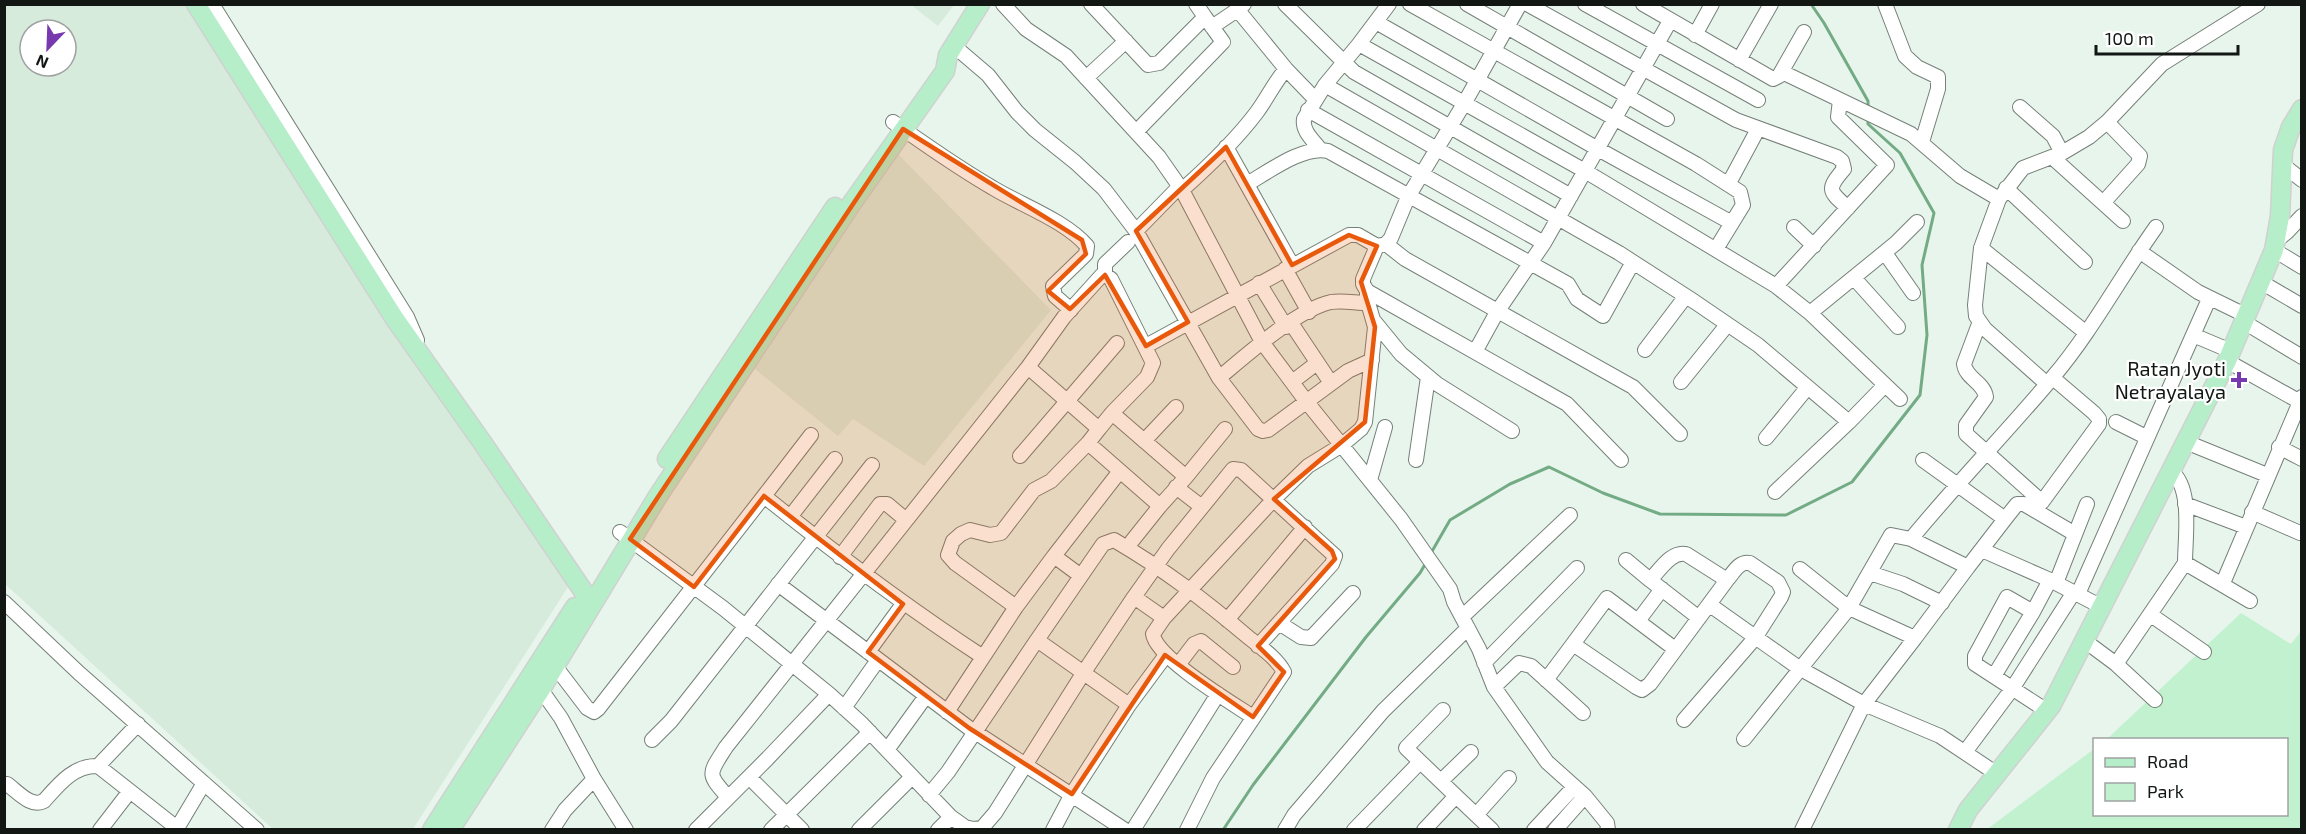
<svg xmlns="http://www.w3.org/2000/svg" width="2306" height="834" font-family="'Exo 2',sans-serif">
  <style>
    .built { fill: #d7ebdd; fill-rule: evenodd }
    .green { fill: #c2f1d0 }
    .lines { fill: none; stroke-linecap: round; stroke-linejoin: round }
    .stream { stroke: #73ab85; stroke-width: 3 }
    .minor-casing { stroke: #758078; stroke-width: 16 }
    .major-casing { stroke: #d0d1d0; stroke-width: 21 }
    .minor { stroke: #fff; stroke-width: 14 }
    .major { stroke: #b6eeca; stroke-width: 18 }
    .marked { fill: #e8590c; fill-opacity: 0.2; stroke: #e8590c; stroke-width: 4.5; stroke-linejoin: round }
    .poi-dot { fill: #7639ae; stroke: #fff; stroke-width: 2 }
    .labels { text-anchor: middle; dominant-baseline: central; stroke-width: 4.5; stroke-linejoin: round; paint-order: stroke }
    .poi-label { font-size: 20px; fill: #121714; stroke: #fff; text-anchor: end }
  </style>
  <rect width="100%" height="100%" fill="#e8f5ec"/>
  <!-- built -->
  <path class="built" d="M4 5H185L568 587 413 829H273L5 584ZM30 30H66V66H30Z
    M911 5H954L938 26Z
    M895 151 1051 310 924 466 853 419 838 436 755 369Z"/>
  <!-- green -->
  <path class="green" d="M2241 613 2291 644 2301 631V829L1986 830 2094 749V814H2286V740L2107 739Z"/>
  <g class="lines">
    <!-- stream -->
    <path class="stream" d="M1811 4 1824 23 1868 101V110
      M1431 553 1450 520 1510 484 1549 467 1603 493 1660 514 1786 515 1852 482 1920 395 1927 335 1922 265 1934 213 1900 153 1868 124V120
      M1223 830 1253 785 1366 637 1420 573 1427 561"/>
    <!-- minor casing -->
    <g class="minor-casing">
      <path id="minor" d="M212 4 407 317 417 340
        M1003 4 1026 29 1066 56 1159 157 1182 190 1262 342 1306 401 1401 519 1450 589 1454 602 1479 649 1494 687 1547 762 1585 796 1607 823 1608 830
        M1091 4 1148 65 1159 63 1205 17 1196 4
        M1244 4 1240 8 1241 14 1286 69 1315 99
        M1285 4 1354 72 1571 196
        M1389 4 1359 44 1585 171 1776 286 1810 313 1900 399
        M1410 4 1696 164 1740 192 1743 205 1716 249
        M1467 4 1667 119
        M1527 4 1736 120 1837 157 1842 161 1844 169C1826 190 1829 191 1848 208
        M1585 4 1758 100
        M1643 4 1773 79 1779 76 1804 32
        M1885 4 1905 56 1917 67 1938 77V89L1922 142
        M1376 22 1598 149 1732 223
        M1212 27 1240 8
        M1695 35 1712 4
        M954 46 988 75 1017 112 1035 130 1075 162 1104 189 1136 231 1219 378 1258 429 1263 431 1268 430 1348 371 1372 360
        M1739 60 1771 4
        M1782 72 1911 134 1960 176 1999 199
        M1086 78 1126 41
        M1325 85 1619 253 1695 302 1758 345 1849 422 1775 492
        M2020 107 2053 136 2062 153
        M1308 110 1544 243
        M893 122C926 145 958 168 993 188 1021 205 1066 221 1087 246L1086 254 1053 286 1055 296 1071 310
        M1136 132 1223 42 1205 17
        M1226 147 1292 265
        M1320 149C1313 140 1302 131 1304 119L1325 85 1359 44
        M2052 157 2123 221
        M2283 165 2302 180
        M1729 183 1758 129
        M1247 184C1268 172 1304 145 1328 151L1568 284 1577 299 1603 316 1633 262
        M2006 188 2085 262
        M1182 190C1209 166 1236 140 1257 112 1268 97 1274 83 1286 69
        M2103 203 2138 164 2140 156 2107 122
        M1794 227 1814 246
        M1136 231 1180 186
        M2277 240 2287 232 2302 216
        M1386 244 1405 259 1633 387 1680 434
        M1377 246 1363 279V284L1367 291 1567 404 1621 460
        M1981 248 2085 332
        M2274 250 2302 267
        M2139 251 2198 292 2247 316
        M1885 253 1913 293
        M1285 269 1309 312
        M1105 275V264L1128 242
        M1854 278 1898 327
        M2261 282 2302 306
        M1259 283 1286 327
        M1776 286 1887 165 1838 117 1840 100
        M1810 313 1896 243 1917 222
        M1374 321 1401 354 1437 384 1512 431
        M2244 322 2302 357
        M1291 323 1331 383
        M1979 324 1964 364C1966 379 1984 382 1986 397L1966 425V434L2042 502 2099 424V419L2094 413 2053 378
        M2193 335 2231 351
        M1146 346 1349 235H1358L1377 246 1386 244 1391 238 1408 197 1465 102 1520 4
        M1645 350 1686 296
        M1475 352 1497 312 1544 243 1670 21
        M2227 361 2302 403
        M1028 367 1099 429 1112 413 1186 477 1160 506 1088 443 1099 429
        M1219 378C1245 356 1298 309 1331 302 1342 300 1356 303 1368 303
        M1292 382 1317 363
        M1681 382 1727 325
        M2047 384 1985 329 1976 316 1975 305 1981 248 1999 199 2023 168 2062 153 2089 137 2107 122 2162 64 2258 4
        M1849 422 1885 385
        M2116 422 2146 437
        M1766 438 1807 388
        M1144 441 1176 407
        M2186 442 2267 475
        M2279 447 2302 459
        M1020 456 1117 343
        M1416 460 1428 377
        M1120 471 1054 556 1081 576 1037 640 1129 705
        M2171 471C2193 488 2185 537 2185 563
        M1186 477 1225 429
        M1370 480 1385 427
        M1176 487 1202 507
        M764 496 811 435
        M2185 504 2246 527
        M2252 512 2300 533
        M790 517 835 459
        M2005 519 2017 504H2024L2075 534
        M620 532 723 608 829 694 862 724 951 817 965 827 973 829 982 828 995 813 1084 672 1134 597 1168 549 1233 469 1241 470 1335 556 1332 564 1258 646
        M1911 539 1968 567 2005 519 1923 460
        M1132 541 1160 506
        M1982 550 2050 580 2102 607
        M840 557 880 504H887L905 519
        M1626 560 1650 580
        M1870 573 1903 584 1942 603
        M1081 576 1103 544 1114 540C1165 570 1203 599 1248 637 1260 647 1277 658 1284 672L1213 778 1187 830
        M2056 583 2087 504
        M2223 583 2302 397
        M778 584 969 728 1125 830
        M2078 594 2209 299
        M1134 597 1164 618
        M4 602 79 673 257 830
        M1710 605 1799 668 1864 704 1940 736 1997 774
        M1016 607 1054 556
        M2151 615 2204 652
        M1462 617 1570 515
        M1227 620 1305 527
        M1638 621 1662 589
        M1279 623 1301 637 1311 638 1353 593
        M1915 638 1968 567
        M2085 641 2116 664 2155 700
        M1675 649 1607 598 1573 644 1636 687 1642 690 1650 684 1727 580 1686 554C1671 551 1660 570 1650 580L1699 618
        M868 652 903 604
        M1484 663 1577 568
        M2116 664 2185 563 2250 601
        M1178 665 1194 644 1201 641 1233 667
        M555 666 587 708 594 712 598 709 764 496C836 554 905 606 983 657
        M1994 676 2033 612
        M1546 680 1573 644
        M537 684 561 718 594 779 626 830
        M1494 687 1519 663 1531 666 1583 713
        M844 708 878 660
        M2047 711 1975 664V656L2007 597 2033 612 2050 580
        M947 712 1016 607 955 563 948 555 953 541 961 534 970 530 990 535 1001 533 1034 490 1051 481 1088 443
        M1253 717C1232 703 1156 658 1153 634L1164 618 1274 499 1308 466 1342 445 1361 429 1365 422 1375 327 1367 299V291
        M1684 720 1755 638 1781 597 1783 592 1778 582 1750 563C1739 561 1734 572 1727 580
        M1744 739 1849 608 1800 569
        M652 740 671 721 872 465
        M887 750 926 696
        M1965 752 2012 689 2074 592
        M98 766 138 724
        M749 777 802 830
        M1441 781 1471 752
        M7 784C18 792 31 808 44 801 59 784 74 765 98 766L177 828
        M929 795 948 772 1037 640
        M1456 796 1492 830
        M728 797C706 773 709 774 726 747L1028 367 1064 317 1102 275H1105L1111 279 1153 363 1147 377 1112 413
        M1476 815 1509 778
        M100 830 130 791
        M176 830 204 783
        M552 830 565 810 594 779
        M696 830 767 759 829 694
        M771 830 870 732
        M859 830 912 777
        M938 830 951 817
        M1053 830 1072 794 1129 705 1166 655
        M1133 830 1218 694
        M1285 830 1294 815 1383 711 1468 628
        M1354 830 1420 762
        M1424 830 1456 796 1406 748 1443 710
        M1534 830 1574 787
        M1555 830 1585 796
        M1802 830 1864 704 1915 638 1849 608 1891 535 1911 539C1957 483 2007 432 2053 377 2092 331 2121 276 2156 227"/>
    </g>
    <!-- major casing -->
    <g class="major-casing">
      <path id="major" d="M196 4 395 319 482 442 592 604
        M667 459 835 207
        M432 830 575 607
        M450 830 541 689 658 496 852 203 945 71 948 55 980 4
        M1958 830 1968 810 2051 706 2227 361 2274 250 2280 216 2283 150 2291 127 2302 109"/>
    </g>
    <!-- minor -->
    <use href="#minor" class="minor"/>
    <!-- major -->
    <use href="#major" class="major"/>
  </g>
  <!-- marked area -->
  <path class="marked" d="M903 129 1082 240 1086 254 1048 291 1070 309 1105 275 1146 346 1188 322 1136 231 1226 147 1292 265 1349 235 1377 246 1361 282 1375 327 1365 422 1274 499 1332 551 1335 559 1258 646 1284 672 1253 717 1165 655 1072 794 969 728 868 652 903 604 764 496 694 587 630 539Z"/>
  <!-- markers -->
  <path class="poi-dot" d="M2236 371h6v6h6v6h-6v6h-6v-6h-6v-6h6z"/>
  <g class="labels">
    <!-- poi labels -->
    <g class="poi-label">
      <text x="2226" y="368">Ratan Jyoti<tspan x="2226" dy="23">Netrayalaya</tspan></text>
    </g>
  </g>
  <!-- border -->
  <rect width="2306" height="834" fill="none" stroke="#121714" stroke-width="12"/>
  <!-- legend -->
  <rect x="2093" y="738" width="195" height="78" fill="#ffffff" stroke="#a0a2a1" stroke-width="1.5"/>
  <rect x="2105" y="758" width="30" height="9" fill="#b6eeca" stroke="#a0a2a1" stroke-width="1.5"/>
  <text x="2147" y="768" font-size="18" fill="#121714">Road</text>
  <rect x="2105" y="783" width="30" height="18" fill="#c2f1d0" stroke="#a0a2a1" stroke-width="1.5"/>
  <text x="2147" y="798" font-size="18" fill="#121714">Park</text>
  <!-- north arrow -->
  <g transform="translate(48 48) rotate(203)"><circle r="28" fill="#ffffff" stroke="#a0a2a1" stroke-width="1.5"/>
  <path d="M0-4.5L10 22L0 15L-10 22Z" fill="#7639ae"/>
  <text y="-9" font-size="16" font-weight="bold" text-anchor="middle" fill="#121714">N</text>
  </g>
  <!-- scale -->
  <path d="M2096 45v9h142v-9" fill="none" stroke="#121714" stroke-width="3"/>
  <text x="2105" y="45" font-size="18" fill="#121714" stroke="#ffffff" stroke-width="4.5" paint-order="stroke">100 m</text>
</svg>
